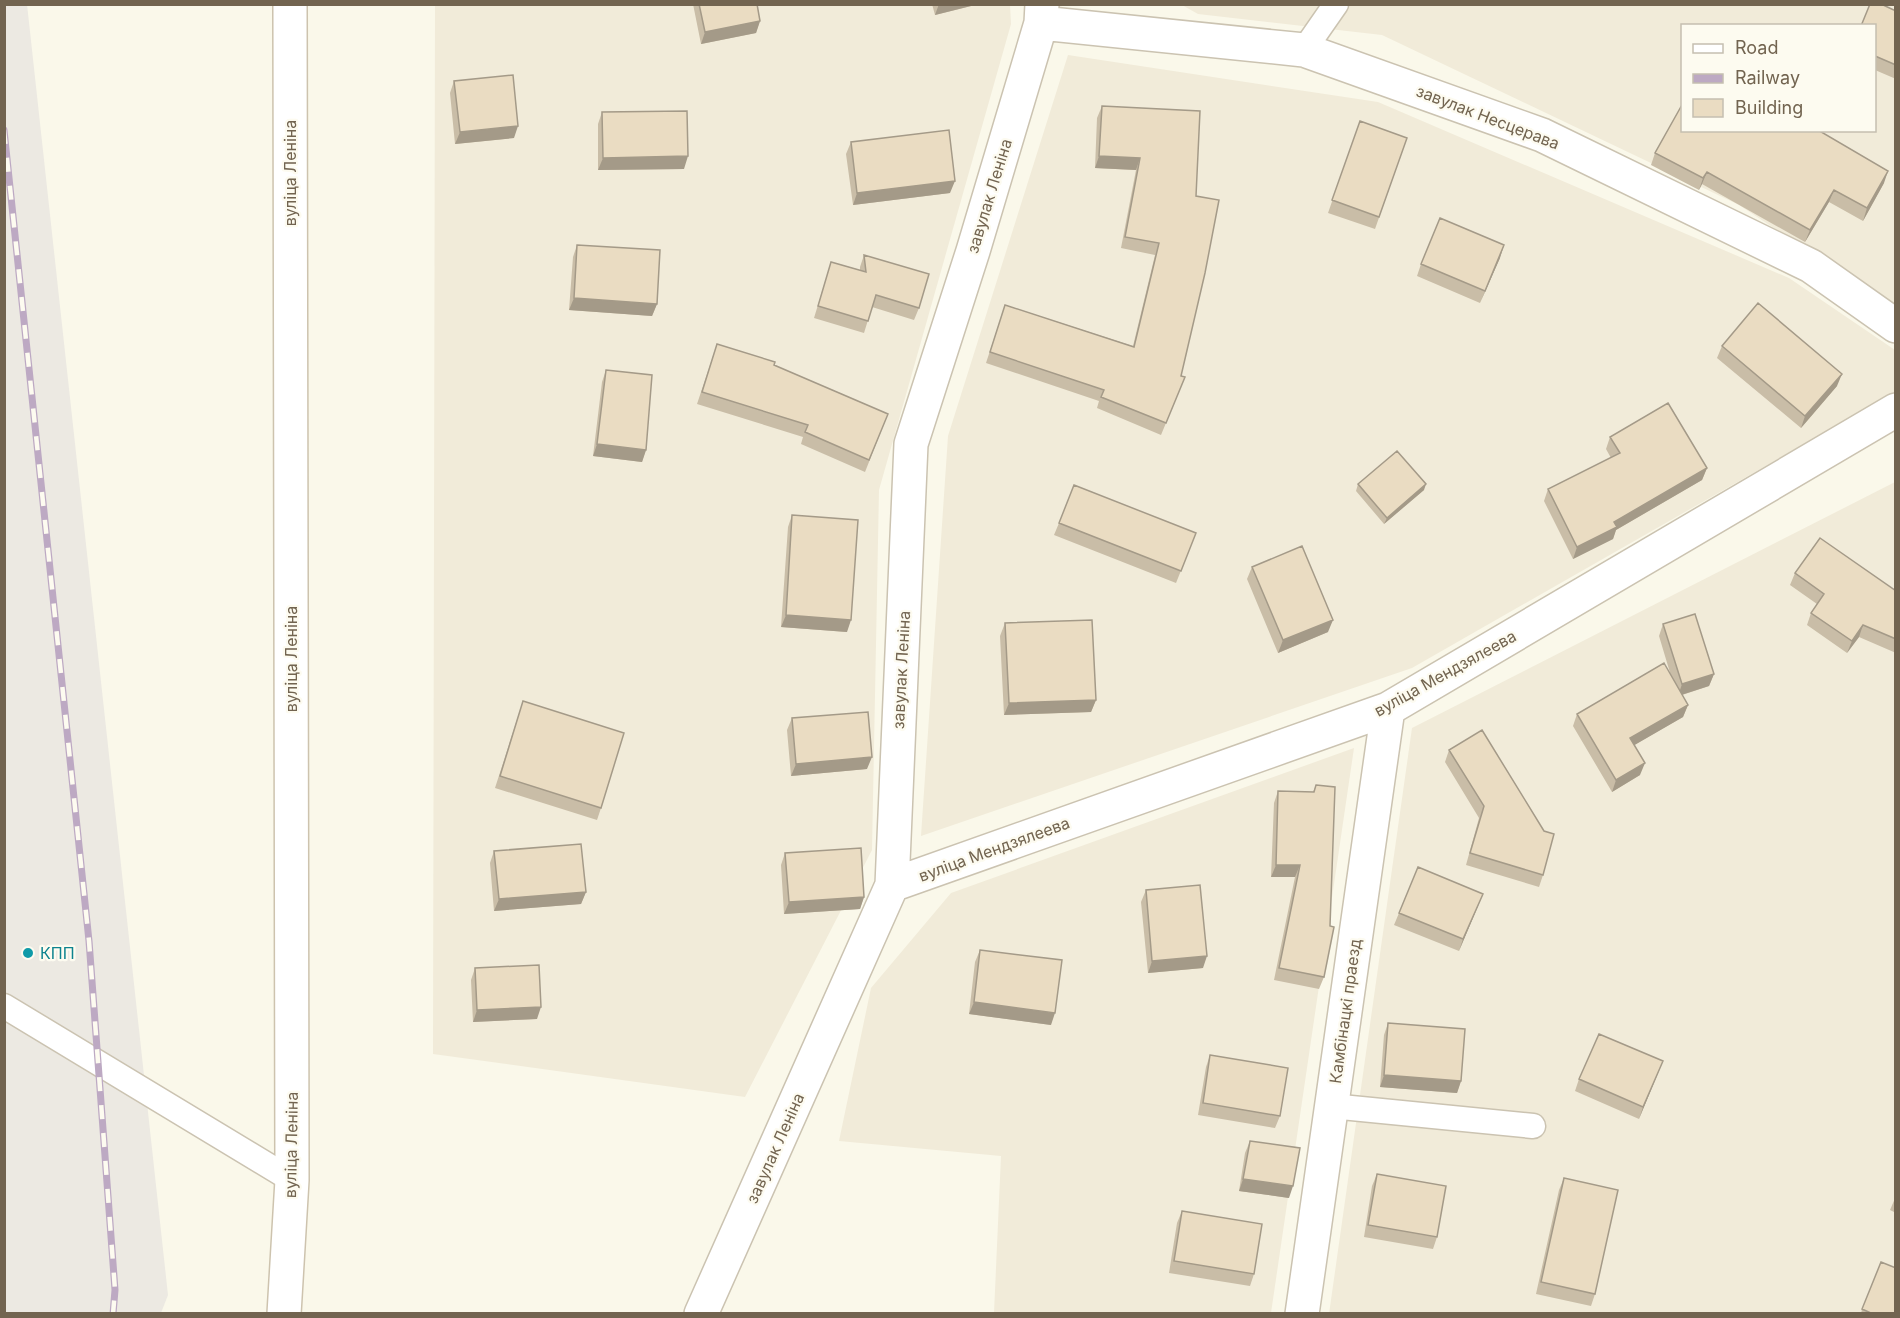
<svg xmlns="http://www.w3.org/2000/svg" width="1900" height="1318" font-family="Inter,sans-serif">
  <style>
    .residential { fill: #f1ebd9; fill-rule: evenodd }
    .industrial { fill: #ece9e2 }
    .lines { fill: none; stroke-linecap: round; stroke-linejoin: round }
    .service-casing { stroke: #cbc3b1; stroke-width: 27 }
    .minor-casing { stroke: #cbc3b1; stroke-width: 36 }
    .secondary-casing { stroke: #cdc3ae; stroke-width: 36 }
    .service { stroke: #fff; stroke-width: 24 }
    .minor { stroke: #fff; stroke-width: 33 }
    .secondary { stroke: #fff; stroke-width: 33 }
    .rail-casing { stroke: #bda9c3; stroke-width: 7 }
    .rail { stroke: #fdfbf0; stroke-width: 4.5; stroke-dasharray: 14; stroke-linecap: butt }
    .wall { fill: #c9bda7 }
    .shaded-wall { fill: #a49a88 }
    .building { fill: #eadcc2; stroke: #a49a88; stroke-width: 1.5 }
    .culture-dot { fill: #0f9aa8; stroke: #fdfbf0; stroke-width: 2 }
    .labels { text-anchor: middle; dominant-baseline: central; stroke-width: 4.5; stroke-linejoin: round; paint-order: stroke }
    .street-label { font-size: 16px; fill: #726450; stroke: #fdfbf0 }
    .culture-label { font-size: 16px; fill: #0d838f; stroke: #fdfbf0; text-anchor: start }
  </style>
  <rect width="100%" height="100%" fill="#faf8ea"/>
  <!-- residential -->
  <path class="residential" d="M435 5H1010L1011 24 879 490 872 850 745 1097 433 1054Z
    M1182 5H1895V308L1739 205 1382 35 1198 14ZM1682 26H1874V130H1682Z
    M1068 55 1378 102 1789 278 1895 350V392L1412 668 921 836 948 436Z
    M1895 482V1313L1329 1314 1412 728Z
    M1354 748 1271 1313H994L1001 1156 839 1141 871 988 951 893Z"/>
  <!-- industrial -->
  <path class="industrial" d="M27 4 168 1295 161 1313 5 1314 4 5Z"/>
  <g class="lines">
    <!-- service casing -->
    <g class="service-casing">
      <path id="service" d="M1304 50 1336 4
        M4 1006 292 1180
        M1331 1106 1533 1126"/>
    </g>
    <!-- minor casing -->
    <g class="minor-casing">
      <path id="minor" d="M1041 23 1304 50 1542 135 1811 266 1896 326
        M892 885 1388 709 1896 410
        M701 1314 892 885 911 444 973 251 1041 23 1042 4
        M1302 1314 1388 709"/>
    </g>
    <!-- secondary casing -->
    <g class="secondary-casing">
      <path id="secondary" d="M284 1314 292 1180 290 4"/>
    </g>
    <!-- service -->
    <use href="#service" class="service"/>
    <!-- minor -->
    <use href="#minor" class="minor"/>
    <!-- secondary -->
    <use href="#secondary" class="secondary"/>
    <!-- rail casing -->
    <g class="rail-casing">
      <path id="rail" d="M4 130 89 941 115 1290 113 1314"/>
    </g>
    <!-- rail -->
    <use href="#rail" class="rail"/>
  </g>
  <!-- wall -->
  <path class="wall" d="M693 4H757L760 21 756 33 701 44Z
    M932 4H979L935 15Z
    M1896 11V79L1875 70V26Z
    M454 81 514 138 455 144 450 93Z
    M1102 106 1200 111 1181 376 1185 377 1161 435 1097 408 1099 401 986 363 1005 305 1133 346 1155 255 1121 248 1136 170 1095 168 1097 118Z
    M602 112 684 169 598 170V124Z
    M1360 121 1407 138 1375 229 1328 213Z
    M851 142 950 193 853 205 846 154Z
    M1655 153 1884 183 1863 221 1829 202 1805 242 1702 184 1699 190 1651 165Z
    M577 245 657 304 652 316 569 310 573 257Z
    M864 255 919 308 914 320 872 307 864 333 814 318 831 262 860 270V267Z
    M1500 258 1480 303 1417 276 1421 264Z
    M1722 346 1837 386 1801 428 1717 358Z
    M713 356 774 365 888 414 865 472 801 444 803 437 697 404Z
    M606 370 646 450 642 462 593 456 602 382Z
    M1610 437 1707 468 1702 480 1616 530 1613 539 1573 559 1544 501 1548 489 1611 458 1606 449Z
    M1358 484 1424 490 1384 524 1356 491Z
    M792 515 847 632 781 627 788 527Z
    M1059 523 1196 533 1176 583 1054 535Z
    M1252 567 1328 632 1278 653 1247 579Z
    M1795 573 1896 591V653L1859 637 1847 653 1807 625 1811 613 1817 604 1790 585Z
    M1005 623 1096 700 1091 712 1004 715 1000 636Z
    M1663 624 1714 674 1709 686 1682 695 1688 705 1683 717 1634 745 1640 775 1612 792 1573 726 1577 714 1671 676 1659 636Z
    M523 701 601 808 597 820 495 788Z
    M792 718 867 769 791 776 787 730Z
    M1449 750 1543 875 1539 887 1466 865 1479 818 1445 762Z
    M1316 785 1324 977 1319 989 1274 980 1295 877H1271L1274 803 1278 791 1313 792Z
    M494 851 586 892 581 904 494 911 490 863Z
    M785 853 864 897 860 909 784 914 781 865Z
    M1146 890 1203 968 1148 973 1141 902Z
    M1478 906 1459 951 1394 925 1399 913Z
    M980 950 1051 1025 969 1014 975 962Z
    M475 968 537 1019 473 1022 471 980Z
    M1388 1023 1461 1081 1457 1093 1380 1087 1384 1035Z
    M1210 1055 1280 1116 1275 1128 1198 1115 1206 1067Z
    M1658 1073 1639 1119 1575 1091 1579 1079Z
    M1250 1141 1289 1198 1239 1191 1245 1153Z
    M1377 1174 1437 1237 1433 1249 1364 1237 1372 1186Z
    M1564 1178 1595 1294 1591 1306 1536 1294 1559 1190Z
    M1896 1196V1213L1890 1210Z
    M1182 1211 1254 1274 1250 1286 1169 1273 1177 1223Z
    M1862 1309 1896 1314H1861Z"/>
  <!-- shaded-wall -->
  <path class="shaded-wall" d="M939 4H979L935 15Z
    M760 21 756 33 701 44 705 32Z
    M518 126 514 138 455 144 460 132Z
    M688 156 684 169 598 170 603 158Z
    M1099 156 1140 158 1136 170 1095 168Z
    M1888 171 1884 183 1863 221 1867 208Z
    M1707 172 1702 184 1699 190 1703 178Z
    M955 181 950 193 853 205 857 193Z
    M1834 190 1829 202 1805 242 1810 230Z
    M1504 245 1500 258 1480 303 1485 291Z
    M574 298 657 304 652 316 569 310Z
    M1842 374 1837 386 1801 428 1805 416Z
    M597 444 646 450 642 462 593 456Z
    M1707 468 1702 480 1616 530 1613 539 1573 559 1577 547 1614 522Z
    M1426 484 1424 490 1384 524 1387 518Z
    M786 615 851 620 847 632 781 627Z
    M1333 620 1328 632 1278 653 1283 640Z
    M1863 625 1859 637 1847 653 1852 641Z
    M1714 674 1709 686 1678 696 1682 684Z
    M1096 700 1091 712 1004 715 1009 703Z
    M1688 705 1683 717 1626 750 1630 738Z
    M872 757 867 769 791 776 796 764Z
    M1645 763 1640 775 1612 792 1616 780Z
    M1276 865H1300L1295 877H1271Z
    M586 892 581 904 494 911 499 899Z
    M1483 894 1478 906 1459 951 1463 939Z
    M864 897 860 909 784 914 789 902Z
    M1207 956 1203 968 1148 973 1152 961Z
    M974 1002 1055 1013 1051 1025 969 1014Z
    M541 1007 537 1019 473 1022 477 1010Z
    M1663 1061 1658 1073 1639 1119 1643 1107Z
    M1384 1075 1461 1081 1457 1093 1380 1087Z
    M1243 1179 1293 1186 1289 1198 1239 1191Z"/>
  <!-- building -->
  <path class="building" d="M699 4H757L760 21 705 32Z
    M1870 4H1881L1896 11V65L1875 56V26H1861Z
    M513 75 518 126 460 132 454 81Z
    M1683 103V130H1818L1888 171 1867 208 1834 190 1810 230 1707 172 1703 178 1655 153Z
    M1102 106 1200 111 1196 196 1219 200 1205 273 1181 376 1185 377 1166 423 1101 397 1104 390 990 352 1005 305 1134 347 1159 243 1125 237 1140 158 1099 156Z
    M687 111 688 156 603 158 602 112Z
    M1360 121 1407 138 1379 217 1332 200Z
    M949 130 955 181 857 193 851 142Z
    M1440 218 1504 245 1485 291 1421 264Z
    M577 245 660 250 657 304 574 298Z
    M864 255 929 274 919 308 876 295 868 321 818 306 831 262 866 272Z
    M1758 303 1842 374 1805 416 1722 346Z
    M717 344 775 362 774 365 888 414 869 460 805 432 808 425 702 392Z
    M606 370 652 375 646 450 597 444Z
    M1668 403 1707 468 1614 522 1617 527 1577 547 1548 489 1620 453 1610 437Z
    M1397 451 1426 484 1387 518 1358 484Z
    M1074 485 1196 533 1181 571 1059 523Z
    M792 515 858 520 851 620 786 615Z
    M1820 538 1896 591V639L1863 625 1852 641 1811 613 1824 594 1795 573Z
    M1302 546 1333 620 1283 640 1252 567Z
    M1695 614 1714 674 1682 684 1663 624Z
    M1092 620 1096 700 1009 703 1005 623Z
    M1664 663 1688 705 1630 738 1645 763 1616 780 1577 714Z
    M523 701 624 733 601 808 500 776Z
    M868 712 872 757 796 764 792 718Z
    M1482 730 1544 831 1554 834 1543 875 1470 853 1484 806 1449 750Z
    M1316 785 1335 787 1330 926 1334 927 1324 977 1279 968 1300 865H1276L1278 791 1314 792Z
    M581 844 586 892 499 899 494 851Z
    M861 848 864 897 789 902 785 853Z
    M1418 867 1483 894 1463 939 1399 913Z
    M1200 885 1207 956 1152 961 1146 890Z
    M980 950 1062 960 1055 1013 974 1002Z
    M539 965 541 1007 477 1010 475 968Z
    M1388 1023 1465 1029 1461 1081 1384 1075Z
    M1599 1034 1663 1061 1643 1107 1579 1079Z
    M1210 1055 1288 1068 1280 1116 1203 1103Z
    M1250 1141 1300 1148 1293 1186 1243 1179Z
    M1377 1174 1446 1186 1437 1237 1368 1225Z
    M1564 1178 1618 1190 1595 1294 1541 1282Z
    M1182 1211 1262 1224 1254 1274 1174 1261Z
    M1881 1262 1896 1268V1314H1873L1862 1309Z"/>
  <!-- markers -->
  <circle class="culture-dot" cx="28" cy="953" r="6"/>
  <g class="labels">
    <!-- street labels -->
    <g class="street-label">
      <text transform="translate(1488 117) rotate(21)">завулак Несцерава</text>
      <text transform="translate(290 173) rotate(-90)">вуліца Леніна</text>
      <text transform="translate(989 196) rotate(-73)">завулак Леніна</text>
      <text transform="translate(291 659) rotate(-90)">вуліца Леніна</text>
      <text transform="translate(901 670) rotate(-87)">завулак Леніна</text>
      <text transform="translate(1445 673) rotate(-29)">вуліца Мендзялеева</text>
      <text transform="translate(994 849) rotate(-20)">вуліца Мендзялеева</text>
      <text transform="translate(1345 1011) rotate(-82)">Камбінацкі праезд</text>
      <text transform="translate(291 1145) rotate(-89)">вуліца Леніна</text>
      <text transform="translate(775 1148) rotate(-66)">завулак Леніна</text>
    </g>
    <!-- culture labels -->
    <g class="culture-label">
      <text x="40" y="953">КПП</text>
    </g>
  </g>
  <!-- border -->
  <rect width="1900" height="1318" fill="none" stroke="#726450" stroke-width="12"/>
  <!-- legend -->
  <rect x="1681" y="24" width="195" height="108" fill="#fdfbf0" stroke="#c5bfb0" stroke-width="1.5"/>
  <rect x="1693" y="44" width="30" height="9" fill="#ffffff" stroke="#c5bfb0" stroke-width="1.5"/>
  <text x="1735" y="54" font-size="18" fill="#726450">Road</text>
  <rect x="1693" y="74" width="30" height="9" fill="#bda9c3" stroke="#c5bfb0" stroke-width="1.5"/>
  <text x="1735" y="84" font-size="18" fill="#726450">Railway</text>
  <rect x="1693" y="99" width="30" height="18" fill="#eadcc2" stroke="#c5bfb0" stroke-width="1.5"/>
  <text x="1735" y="114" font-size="18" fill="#726450">Building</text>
</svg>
